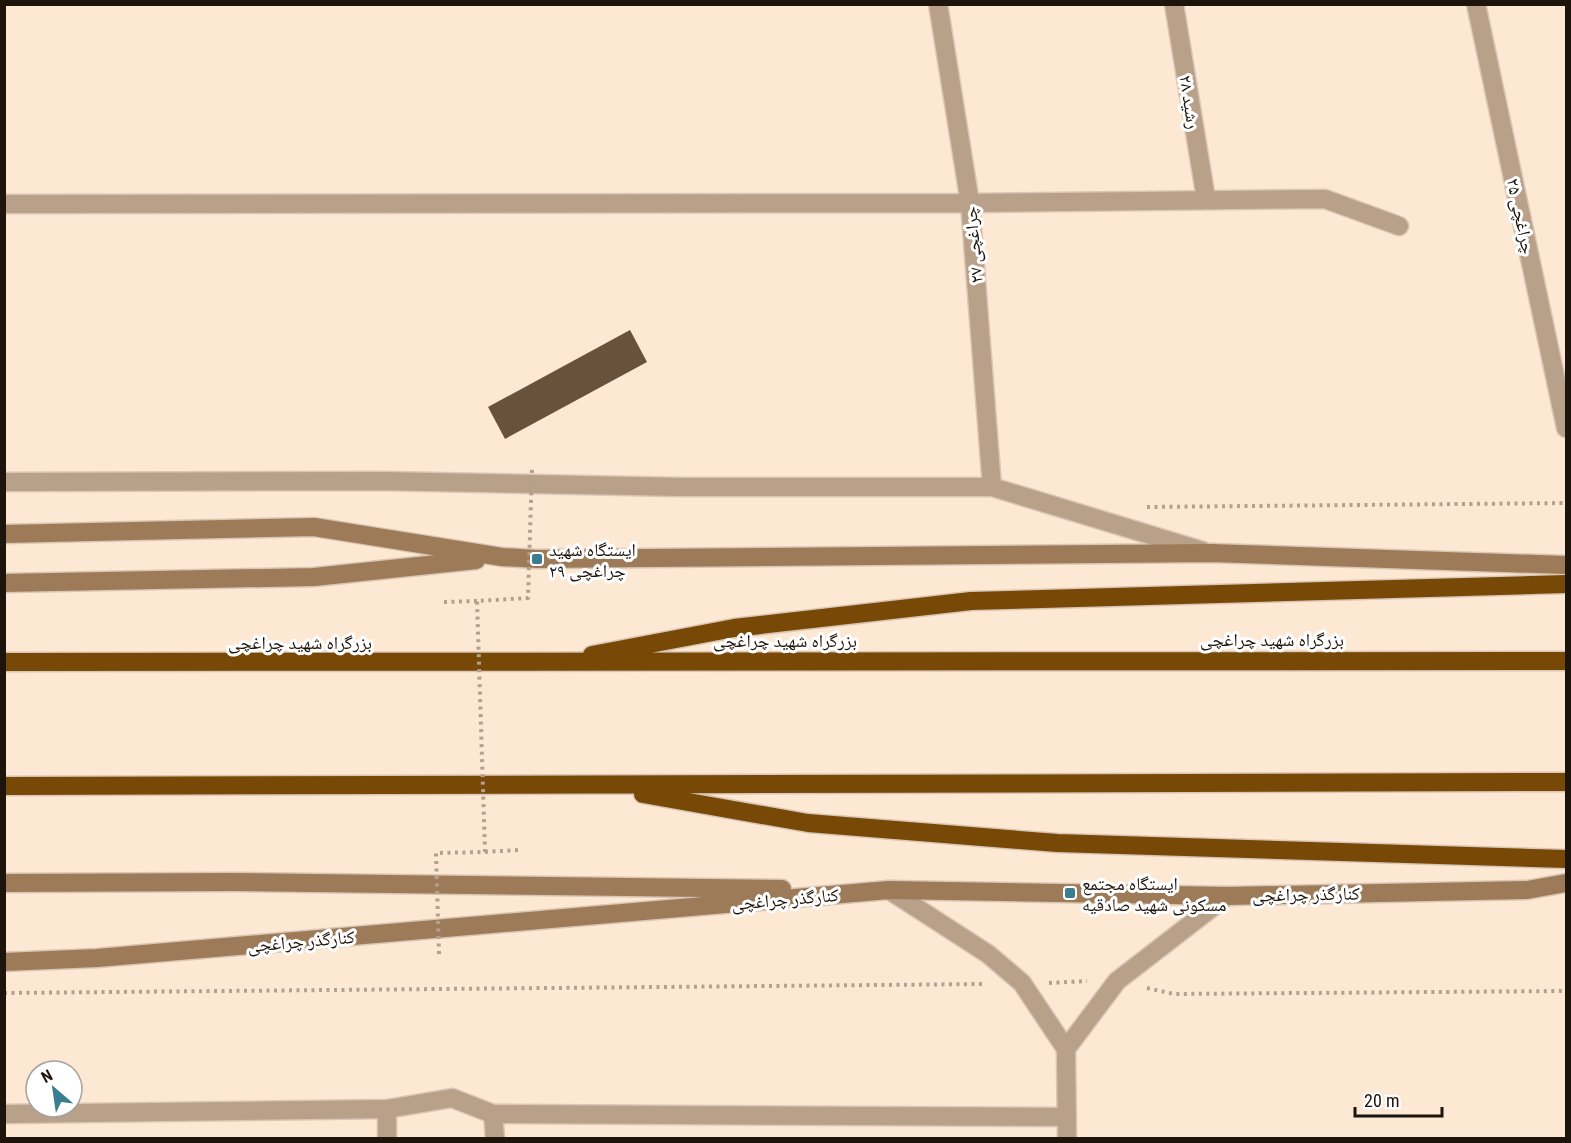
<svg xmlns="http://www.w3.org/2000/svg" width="1571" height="1143" font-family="'Roboto Condensed','Noto Naskh Arabic',sans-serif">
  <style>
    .building { fill: #68523c }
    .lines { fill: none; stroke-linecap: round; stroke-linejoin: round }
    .street-casing { stroke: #d9c6b4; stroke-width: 21 }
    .secondary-casing { stroke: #d9c6b4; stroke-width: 21 }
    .highway-casing { stroke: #d9c6b4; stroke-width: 21 }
    .path { stroke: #b2a191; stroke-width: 4; stroke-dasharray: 3 4.5; stroke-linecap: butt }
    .street { stroke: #b8a089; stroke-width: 18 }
    .secondary { stroke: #9d7b58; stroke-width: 18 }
    .highway { stroke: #784807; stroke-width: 18 }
    .path-bridge { stroke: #b2a191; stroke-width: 4; stroke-dasharray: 3 4.5; stroke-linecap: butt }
    .poi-dot { fill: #3a7d8e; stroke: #fff; stroke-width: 2 }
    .labels { text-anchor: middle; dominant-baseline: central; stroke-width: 6; stroke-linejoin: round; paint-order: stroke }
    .street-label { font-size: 18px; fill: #1d140b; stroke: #fff }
    .poi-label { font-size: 18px; fill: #1d140b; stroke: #fff; text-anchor: start }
  </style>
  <rect width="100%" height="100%" fill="#fde8d4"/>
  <!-- building -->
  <path class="building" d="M630 330 647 362 505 439 488 407Z"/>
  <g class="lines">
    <!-- street casing -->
    <g class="street-casing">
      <path id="street" d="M938 4 970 203 992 487
        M1174 4 1206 199
        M1476 4 1566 428
        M4 204 970 203 1325 199 1399 226
        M4 482 381 481 679 487H992L1203 551
        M889 890 988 954 1022 983 1066 1049 1067 1138
        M1066 1049 1117 981 1227 896
        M387 1109V1138
        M4 1114 387 1109 452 1098 493 1114 1067 1117
        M493 1114 495 1138"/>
    </g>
    <!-- secondary casing -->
    <g class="secondary-casing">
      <path id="secondary" d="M4 534 314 527 502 557 537 559 1211 553 1566 565
        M4 583 314 577 476 560
        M4 883 234 882 782 889
        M4 962 97 958 889 890 1227 896 1527 890 1566 883"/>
    </g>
    <!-- highway casing -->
    <g class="highway-casing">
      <path id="highway" d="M592 655 734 628 971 601 1566 584
        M4 662C525 663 1046 659 1566 661
        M4 786 1566 782
        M643 794 808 823 1057 843 1566 859"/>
    </g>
    <!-- path -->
    <path class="path" d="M1147 507 1566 503
      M444 602 477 601
      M485 852 518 850
      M1049 983 1087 981
      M1147 988 1174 994 1566 991
      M4 993 985 984"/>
    <!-- street -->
    <use href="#street" class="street"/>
    <!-- secondary -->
    <use href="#secondary" class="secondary"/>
    <!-- highway -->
    <use href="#highway" class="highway"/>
    <!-- path-bridge -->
    <path class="path-bridge" d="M439 954 436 853 485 852 477 601 528 598 532 468"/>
  </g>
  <!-- markers -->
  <g class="poi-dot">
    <rect x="531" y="553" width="12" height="12" rx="3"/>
    <rect x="1064" y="887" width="12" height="12" rx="3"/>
  </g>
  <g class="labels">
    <!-- street labels -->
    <g class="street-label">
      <text transform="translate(1190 102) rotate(81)">رشید ۲۸</text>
      <text transform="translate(1521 216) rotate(78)">چراغچی ۲۵</text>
      <text transform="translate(973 245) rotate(-95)">چراغچی ۲۷</text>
      <text x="1272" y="639">بزرگراه شهید چراغچی</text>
      <text x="785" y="640">بزرگراه شهید چراغچی</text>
      <text x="300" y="642">بزرگراه شهید چراغچی</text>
      <text transform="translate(1306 894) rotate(-1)">کنارگذر چراغچی</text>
      <text transform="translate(785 899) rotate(-5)">کنارگذر چراغچی</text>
      <text transform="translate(301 941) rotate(-5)">کنارگذر چراغچی</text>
    </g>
    <!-- poi labels -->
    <g class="poi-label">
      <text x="549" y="549">ایستگاه شهید<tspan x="549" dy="21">چراغچی ۲۹</tspan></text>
      <text x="1082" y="883">ایستگاه مجتمع<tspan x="1082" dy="21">مسکونی شهید صادقیه</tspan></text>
    </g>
  </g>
  <!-- border -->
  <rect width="1571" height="1143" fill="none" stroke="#1d140b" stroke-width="12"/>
  <!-- north arrow -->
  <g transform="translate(54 1089) rotate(331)"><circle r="28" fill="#ffffff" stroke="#a5a19d" stroke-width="1.5"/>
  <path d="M0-4.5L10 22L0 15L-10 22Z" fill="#3a7d8e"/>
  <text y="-9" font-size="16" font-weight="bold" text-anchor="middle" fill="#1d140b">N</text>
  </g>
  <!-- scale -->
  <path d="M1355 1107v9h87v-9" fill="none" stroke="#1d140b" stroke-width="3"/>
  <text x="1364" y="1107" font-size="18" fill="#1d140b" stroke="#ffffff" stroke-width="4.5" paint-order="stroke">20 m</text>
</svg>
